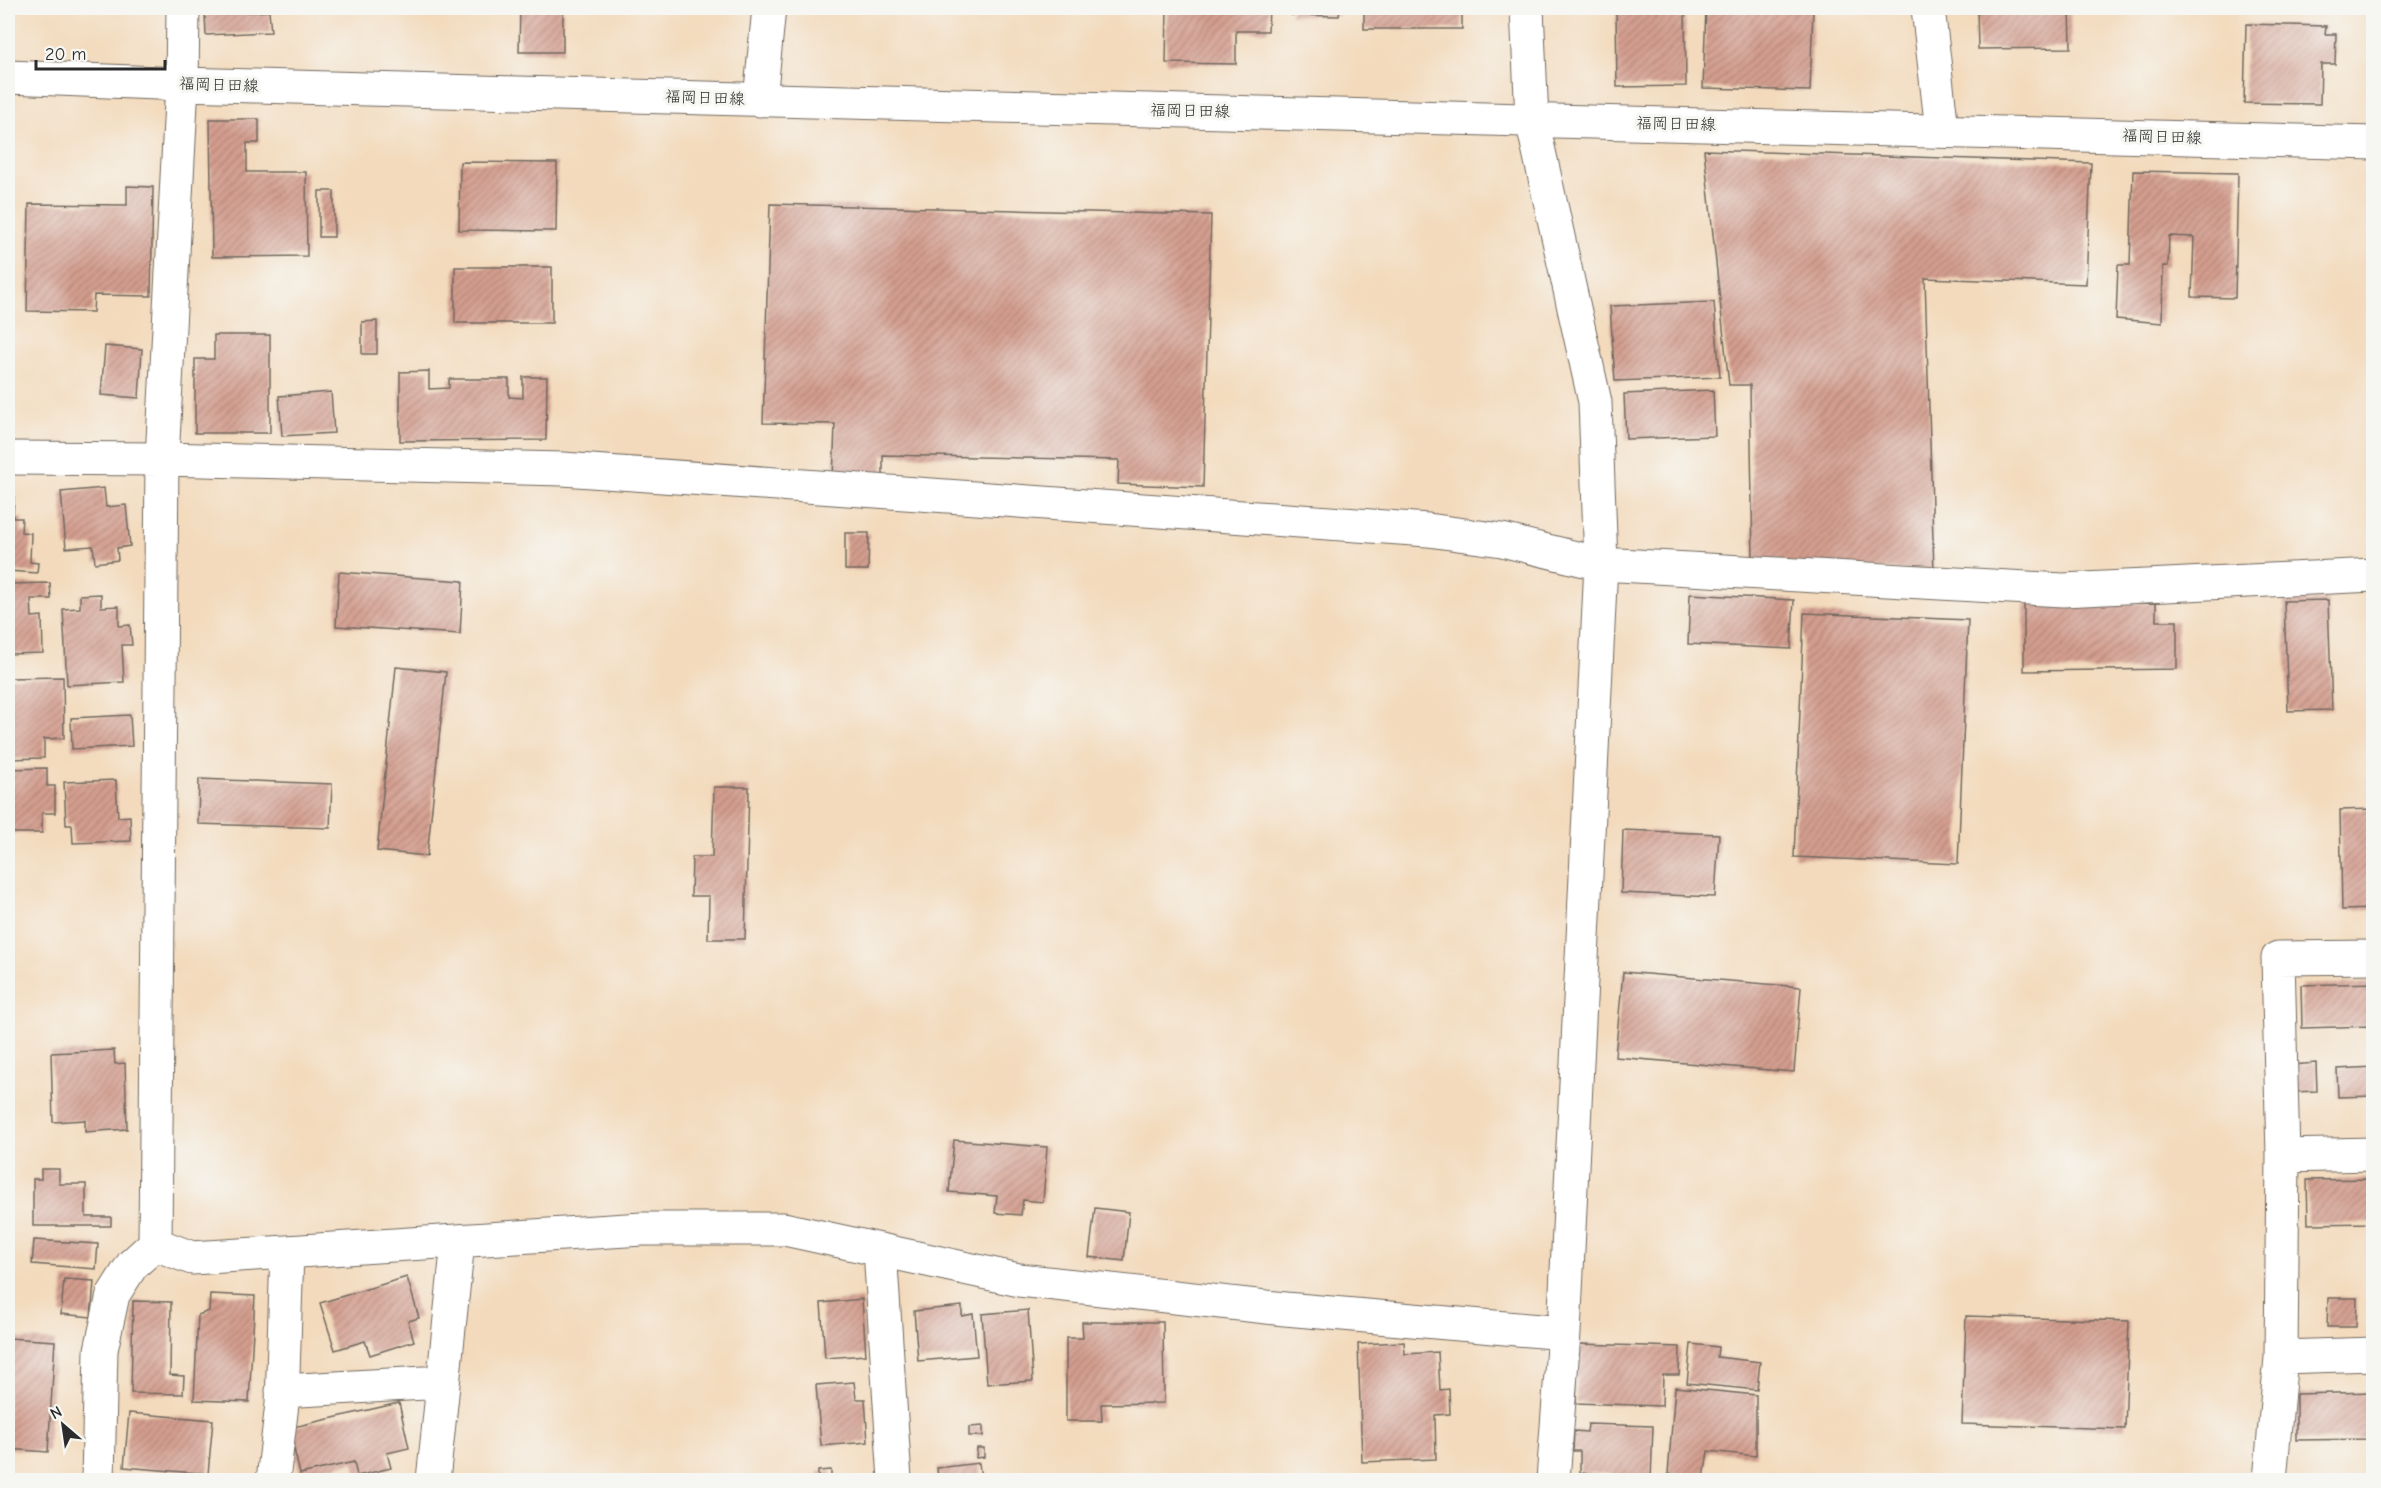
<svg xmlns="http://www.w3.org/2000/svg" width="2381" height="1488" font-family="'Comic Neue','Klee One',sans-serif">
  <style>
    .building { fill: url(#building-hatch) }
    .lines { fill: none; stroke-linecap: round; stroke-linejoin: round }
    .minor-casing { stroke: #71685e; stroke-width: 35 }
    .major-casing { stroke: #71685e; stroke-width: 35 }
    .minor { stroke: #fff; stroke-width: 33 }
    .major { stroke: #fff; stroke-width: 33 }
    .labels { text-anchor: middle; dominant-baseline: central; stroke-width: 6; stroke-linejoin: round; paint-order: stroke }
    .street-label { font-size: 16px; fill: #2b2b2b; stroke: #f6f6f2 }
  </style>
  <defs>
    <pattern id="building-hatch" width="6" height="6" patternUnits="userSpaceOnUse" patternTransform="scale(1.5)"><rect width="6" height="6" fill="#d49e8f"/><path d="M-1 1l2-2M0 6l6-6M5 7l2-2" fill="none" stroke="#ac8175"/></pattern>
  </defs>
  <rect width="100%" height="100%" fill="#f6f6f2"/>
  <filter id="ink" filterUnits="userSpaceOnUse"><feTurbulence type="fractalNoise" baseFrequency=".0167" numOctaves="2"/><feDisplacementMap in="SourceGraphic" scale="12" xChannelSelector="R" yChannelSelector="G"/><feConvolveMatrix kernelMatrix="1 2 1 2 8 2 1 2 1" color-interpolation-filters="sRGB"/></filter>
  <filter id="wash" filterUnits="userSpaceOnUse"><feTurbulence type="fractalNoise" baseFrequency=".008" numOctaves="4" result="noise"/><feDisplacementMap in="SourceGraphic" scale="24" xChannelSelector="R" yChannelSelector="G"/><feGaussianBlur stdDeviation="1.35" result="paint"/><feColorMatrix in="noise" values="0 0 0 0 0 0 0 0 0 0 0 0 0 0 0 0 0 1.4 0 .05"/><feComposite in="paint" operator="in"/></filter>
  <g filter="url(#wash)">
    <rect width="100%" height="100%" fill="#f3dabc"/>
    <g id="blocks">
      <!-- building -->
      <path class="building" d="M520 8H563V52H519Z
        M1167 8H1269L1268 31H1236V64L1166 63Z
        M1291 8H1340L1339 16 1291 15Z
        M1364 8H1462V29H1364Z
        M1616 8H1685L1686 86 1617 87Z
        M1706 8H1813L1810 91 1703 88Z
        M1977 8H2070L2071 48 1978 49Z
        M269 11 271 32 206 35 205 14Z
        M2246 24 2326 26 2325 34H2336L2335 64H2321L2320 104 2244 103Z
        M210 119H259V143H247V172H306L307 256 212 257Z
        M1704 150 2091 163 2086 284 1925 278 1934 572 1753 562 1750 385H1729Z
        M460 162 557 163 556 231 459 230Z
        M2133 171 2238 173 2235 298 2192 297 2194 237 2169 236 2168 266H2163L2162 323 2116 319 2118 265H2130Z
        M127 186 153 187 151 296 94 295 93 312 27 311 29 204 127 205Z
        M319 191H334V237H319Z
        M770 204 1211 215 1203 487 1118 484 1119 460 883 455V481L833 480 835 424 763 423Z
        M455 267H552V323H455Z
        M1714 302 1720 377 1615 381 1610 306Z
        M377 321V354H362V322Z
        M214 335H270V433H195V359H214Z
        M105 346 142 349 139 398 101 395Z
        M429 371V389L449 388V379H509V397L523 398V377H547L546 440 400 441V372Z
        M1713 390 1715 436 1626 439 1624 394Z
        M331 392 334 433 282 436 279 396Z
        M104 488 106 507 126 505 130 546 117 548 118 560 95 563 93 546 66 548 61 492Z
        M8 495 14 496 13 518H22L21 532 31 533 30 562 38 563 37 573 8 571Z
        M845 533H869L868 570H845Z
        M339 572 463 581 460 634 336 626Z
        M50 583 51 599H31L32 617 42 616 43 653 8 654V584Z
        M101 594V607L119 606V626L130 625 132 645H122L124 682 67 685 63 609 80 608V595Z
        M1690 594 1794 600 1791 649 1688 644Z
        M2328 600 2332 710 2288 711 2284 601Z
        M2156 603V621H2177V669L2024 671V604Z
        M1804 613 1968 620 1958 864 1794 857Z
        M396 667 446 672 427 856 377 851Z
        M63 677 64 738 44 739V758L8 759V678Z
        M130 715 132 746 72 749 71 718Z
        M47 768V786H55V813H42V833H8V769Z
        M199 779 332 784 330 828 198 824Z
        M116 780 118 817 130 816 131 841 73 843 72 825H66L64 782Z
        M714 787H749L745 939H708L709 896H691L692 857H712Z
        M2374 809V909L2342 910 2340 810Z
        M1623 830 1719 834 1715 897 1621 893Z
        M1623 972 1801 987 1794 1072 1615 1057Z
        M2374 983V1026L2302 1028 2301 985Z
        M114 1050 115 1064 125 1063 127 1129 85 1132V1120L53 1122 51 1053Z
        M2316 1063 2317 1091 2292 1092 2291 1065Z
        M2374 1067V1096L2338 1097 2337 1069Z
        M954 1140 1047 1147 1043 1202 1023 1200 1021 1215 995 1213 997 1196 949 1192Z
        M41 1169H59V1184H86V1217H111V1226H33V1179H41Z
        M2374 1179V1223L2308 1224 2307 1180Z
        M1095 1208 1129 1212 1124 1261 1089 1257Z
        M34 1240 98 1244 96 1269 32 1264Z
        M407 1277 419 1318 408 1321 414 1341 370 1355 365 1341 335 1350 320 1303Z
        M64 1279 94 1281 91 1317 61 1314Z
        M210 1294 255 1296 249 1402 194 1400 198 1315 209 1311Z
        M2328 1298H2357L2356 1327H2327Z
        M862 1299 866 1355 825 1358 821 1303Z
        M133 1301 171 1302 170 1375 184 1376 183 1394 131 1393Z
        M962 1306V1316L973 1314 977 1356 918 1361 914 1311Z
        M1028 1310 1033 1381 987 1384 982 1314Z
        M1966 1316 2129 1321 2125 1429 1962 1424Z
        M1082 1322H1163L1164 1403 1101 1404 1102 1421H1066V1338H1083Z
        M8 1338 55 1341 48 1452 8 1449Z
        M1404 1342 1405 1354 1438 1352 1440 1390 1449 1389 1450 1414 1435 1415 1436 1459 1362 1462 1358 1344Z
        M1578 1344 1680 1347 1679 1375H1663L1662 1406 1576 1403Z
        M1691 1344 1718 1347 1717 1357 1760 1362 1757 1390 1687 1383Z
        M854 1382 856 1399H865L868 1442 821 1446 816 1385Z
        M1675 1387 1756 1395V1456L1708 1451 1704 1478 1668 1474Z
        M2374 1392V1439L2296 1440V1394Z
        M399 1403 409 1448 387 1453 391 1468 357 1476 354 1462 300 1474 289 1428Z
        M129 1413 213 1420 208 1474 124 1467Z
        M1588 1424 1653 1426 1651 1480H1611V1474L1580 1473V1451H1573L1574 1431 1587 1432Z
        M983 1426V1436H969V1427Z
        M977 1448H984V1457L976 1458Z
        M979 1463 981 1480H938L937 1468Z
        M831 1470V1480H818V1471Z"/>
    </g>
  </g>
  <g filter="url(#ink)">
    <use href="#blocks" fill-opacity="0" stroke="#71685e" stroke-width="1.5"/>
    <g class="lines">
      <!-- minor casing -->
      <g class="minor-casing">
        <path id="minor" d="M1527 8 1532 120 1595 402 1601 564 1564 1333 1553 1480
          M1928 8 1942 130
          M760 100 769 8
          M8 458 162 459 563 469 1428 530 1502 540 1601 564 2063 590 2374 575
          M2283 1156 2374 1154
          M155 1244 192 1258 642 1229H784L1019 1280 1285 1309 1564 1333
          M880 1250 895 1480
          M2281 1357 2374 1354
          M282 1391 443 1382
          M98 1480 101 1350 113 1295 132 1265 155 1244 162 459 182 84 183 8
          M273 1480 282 1404 287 1252
          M433 1480 458 1242
          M2270 1480 2281 1357 2283 1156 2278 958 2374 957"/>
      </g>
      <!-- major casing -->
      <g class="major-casing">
        <path id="major" d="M8 77 182 84 2374 143"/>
      </g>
      <!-- minor -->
      <use href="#minor" class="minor"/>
      <!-- major -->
      <use href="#major" class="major"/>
    </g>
  </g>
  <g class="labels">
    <!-- street labels -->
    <g class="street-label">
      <text transform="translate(219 85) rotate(2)">福岡日田線</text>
      <text transform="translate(705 98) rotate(2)">福岡日田線</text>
      <text transform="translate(1190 111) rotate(1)">福岡日田線</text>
      <text transform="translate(1676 124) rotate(1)">福岡日田線</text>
      <text transform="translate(2162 137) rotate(2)">福岡日田線</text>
    </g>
  </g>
  <!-- margin -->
  <rect width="2381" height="1488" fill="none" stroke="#f6f6f2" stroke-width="30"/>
  <!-- north arrow -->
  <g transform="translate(63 1425) rotate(331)" stroke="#f6f6f2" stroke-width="4.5" paint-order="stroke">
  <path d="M0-4.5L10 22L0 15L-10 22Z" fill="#2b2b2b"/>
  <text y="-9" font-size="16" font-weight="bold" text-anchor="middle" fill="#2b2b2b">N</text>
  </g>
  <!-- scale -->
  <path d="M36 60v9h129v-9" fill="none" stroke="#2b2b2b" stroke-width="3"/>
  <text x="45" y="60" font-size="18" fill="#2b2b2b" stroke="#f6f6f2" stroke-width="4.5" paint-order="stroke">20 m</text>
</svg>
